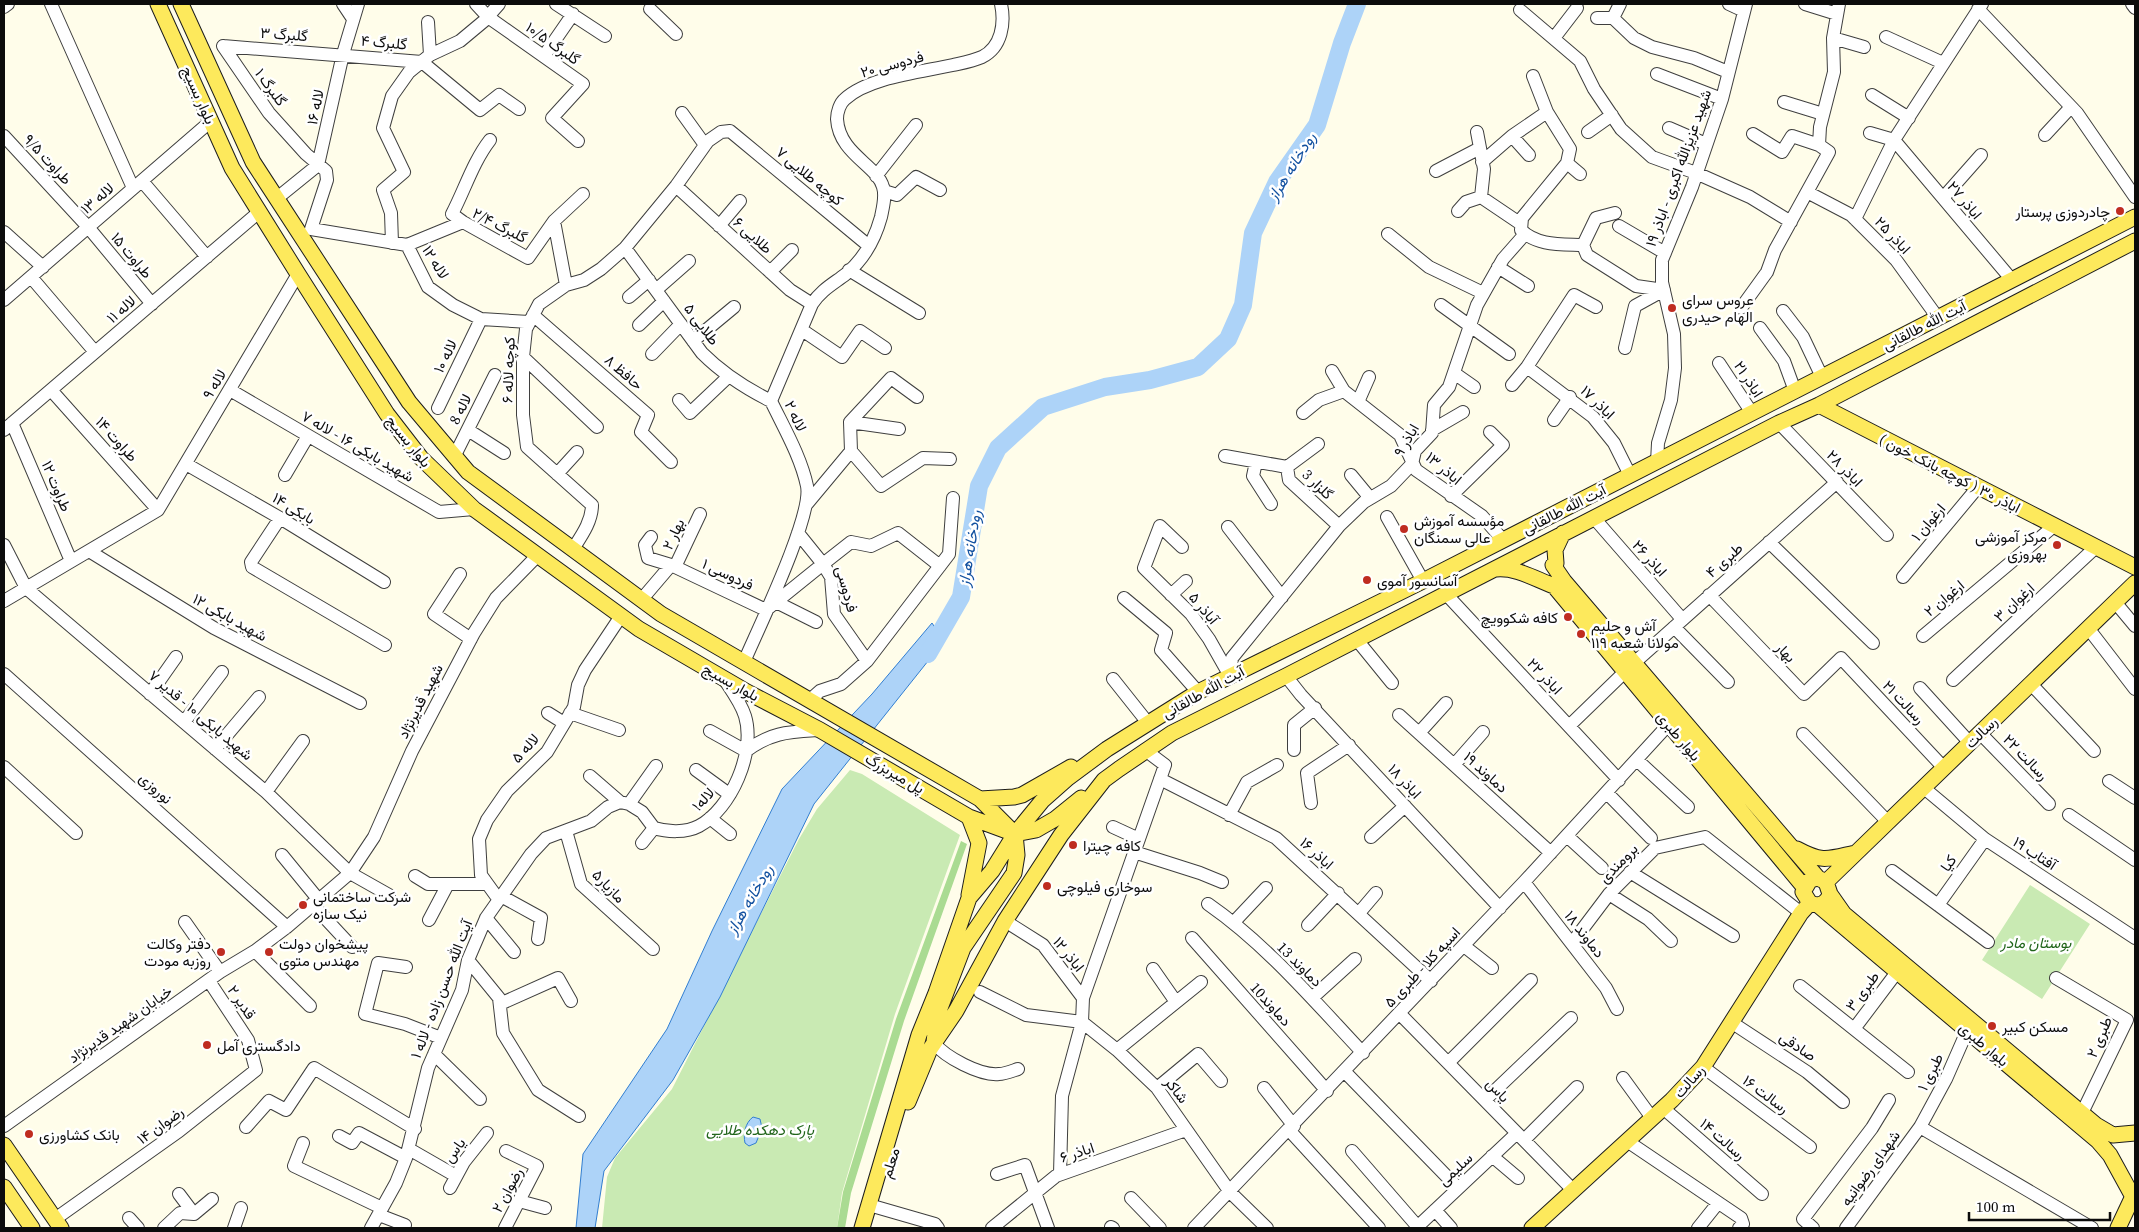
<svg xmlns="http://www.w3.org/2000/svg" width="2139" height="1232" font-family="'Source Serif 4',Vazirmatn,serif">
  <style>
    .green { fill: #c9eab3 }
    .forest { fill: #aadb92 }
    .water { fill: #add3f8; stroke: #327ed1 }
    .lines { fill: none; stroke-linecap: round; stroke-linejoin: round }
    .river { stroke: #add3f8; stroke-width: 18 }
    .minor-casing { stroke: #3f3f3f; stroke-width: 14 }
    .major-casing { stroke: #1d1d1d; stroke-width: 17 }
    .minor { stroke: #fff; stroke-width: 12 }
    .major { stroke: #fde95c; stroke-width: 15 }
    .poi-dot { fill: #bf2c20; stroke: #fff; stroke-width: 2 }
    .labels { text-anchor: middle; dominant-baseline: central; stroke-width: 5; stroke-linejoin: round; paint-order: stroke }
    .street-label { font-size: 15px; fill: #0c0c0c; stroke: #fff }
    .poi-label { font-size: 15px; fill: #0c0c0c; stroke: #fff; text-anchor: start }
    .park-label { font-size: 15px; font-style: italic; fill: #21651b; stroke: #fff }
    .water-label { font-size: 16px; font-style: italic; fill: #1251a0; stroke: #fff }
  </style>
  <rect width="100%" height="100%" fill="#fffdea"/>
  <!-- green -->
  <path class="green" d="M850 770 862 774 960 835 895 1014 842 1193 837 1228H602L607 1177 615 1158 672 1089 799 839 817 809Z
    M2030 885 2090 924 2042 999 1982 960Z"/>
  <!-- forest -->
  <path class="forest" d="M961 841 967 844 904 1021 851 1193 845 1228H837L843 1192 896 1019Z"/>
  <!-- water -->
  <path class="water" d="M932 623 944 641 814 804 720 997 673 1080 604 1171 595 1228H576L583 1154 667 1029 712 931 782 789 872 694Z
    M753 1117 760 1119 762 1128 756 1143 749 1146 745 1143C743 1134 745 1123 753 1117Z"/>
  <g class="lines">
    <!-- river -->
    <path class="river" d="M928 654 961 597 979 486 998 448 1043 407 1105 387 1150 380 1198 367 1228 339 1243 305 1253 233 1277 182 1317 125 1342 43 1357 4"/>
    <!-- minor casing -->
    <g class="minor-casing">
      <path id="minor" d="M51 4 133 188
        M343 4 353 19
        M476 4 488 17 583 84 552 118 578 141
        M556 4 605 36
        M1729 4 1744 11
        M1805 4 1837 14
        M2132 4 2135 8
        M4 7 8 4
        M650 9 676 34
        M1978 9 2077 113 2135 197
        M1520 10 1580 61 1594 89 1621 129 1652 157 1696 173 1750 197 1791 222
        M1597 18H1613L1620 4
        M1613 18 1634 38 1652 47 1694 58 1728 72
        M428 22 430 55
        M1886 37 1943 63
        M1554 38 1577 8
        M1833 38 1864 47
        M223 46 269 113 306 154 326 171 327 180 311 229 407 245 428 287 453 305 481 319 529 322
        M223 46 422 62
        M544 56 573 14
        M422 62 480 110 499 95 519 109
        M1657 74 1722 99
        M1533 76 1547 112 1570 149 1567 163 1580 174
        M1872 95 1909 118
        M1784 102 1823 114
        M682 113 705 145
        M1669 128 1706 144
        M1477 132 1484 169 1481 197 1521 224
        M1588 132 1612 115
        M1870 133 1894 140 2012 280
        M1753 134 1782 152 1792 136 1819 145
        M2045 135 2071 107
        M4 136 88 227 152 304
        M1512 136 1529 155
        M1482 162 1512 136 1547 112
        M1567 163 1522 218 1521 230C1537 246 1561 244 1583 245
        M1436 171 1480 148
        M876 176 916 125
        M142 181 207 257
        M676 186 790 290 812 304
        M884 191 897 195 916 177 940 190
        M1807 192 1851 215 1896 260 1938 318
        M1943 198 1981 155
        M276 199 318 165 343 54 358 4
        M1458 211 1466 202 1481 197
        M1615 213 1596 218 1583 245 1587 255 1636 286 1664 290
        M1855 219 1894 140 1982 4
        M554 221 566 285
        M463 222 452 214C465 189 473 162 490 140
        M719 226 740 201
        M1619 226 1665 253
        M4 232 43 267
        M1388 234 1429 267 1483 293
        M392 243 391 213 383 190 404 172 383 128 392 96 409 72 430 55 460 41 484 21 499 4
        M407 245 463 222 528 258 554 221 583 194
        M625 248 702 353C722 373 745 388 771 401
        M1498 267 1528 286
        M849 270 919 313
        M770 272 792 250
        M31 277 95 352
        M656 290 689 261
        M629 297 649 280
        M4 300 211 121
        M1441 305 1509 354
        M1741 308 1767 272 1775 250 1829 152 1819 145 1820 127 1834 72 1833 38 1839 4
        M1783 311 1803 337 1822 377
        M533 315 648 415 641 432 671 462
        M639 325 664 301
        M1760 328 1784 361 1795 391
        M802 330 842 357 860 331 885 348
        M693 341 734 307
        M1625 348 1635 306 1664 290
        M652 354 681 324
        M523 357 597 427
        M1719 363 1752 413
        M1527 367 1593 417 1614 443 1630 475
        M1332 371 1344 391 1400 435 1416 470 1482 516 1503 540
        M1454 373 1474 387
        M1512 385 1527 367 1574 295 1596 307
        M51 390 158 510
        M230 390 439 512 474 509
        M679 400 690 413 729 376
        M771 401 812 304C821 290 833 284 846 274 864 259 875 239 881 217 883 207 886 196 883 187 877 165 839 154 837 119 837 112 840 103 845 99 869 77 922 72 953 65 962 63 973 61 982 57 1002 47 1005 23 1001 4
        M1358 402 1369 377
        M438 408 481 319
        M1303 413 1319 400 1344 391
        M1554 420 1570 397
        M850 422 899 429
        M12 423 71 561
        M1779 423 1887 535
        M4 430 259 212
        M468 430 504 453
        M1432 430 1463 412
        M1318 444 1287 467 1289 480 1339 526
        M851 451 850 422 891 378 917 397
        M1225 456 1287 467
        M454 457 495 375
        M1256 462 1253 476 1271 504
        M1657 462 1658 443 1671 400 1675 368 1674 334 1662 282V260L1692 187 1722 99 1746 4
        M186 464 280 518 384 582
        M557 474 577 452
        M285 475 308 436
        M1351 475 1370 498
        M1451 496 1503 445 1490 432
        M806 505 851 451 881 486 923 458 950 459
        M1387 517 1423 581
        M280 518 251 562 252 567 385 645
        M1594 518 1682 619
        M1228 527 1282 597
        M651 537 645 545 648 558 671 565
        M1769 542 1873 643
        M4 545 26 588 266 792 350 873 389 895
        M1182 547 1160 526 1144 568 1191 614 1209 639 1230 676
        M573 549C582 535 592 521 592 505L527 447 523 415V357L526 329 539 304 566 285 584 280 601 269 625 248 676 186 708 141 721 132 730 131 869 246
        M89 551 214 628 360 703
        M675 567 700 514
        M460 574 434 614 471 639
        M1903 577 1978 487
        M1446 594 1619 780
        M1171 595 1186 581
        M1709 595 1804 694 1841 658 1944 768
        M1124 598 1166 633 1161 650 1198 692
        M642 599 671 565 766 610 823 564 798 533
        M4 601 158 510 298 274
        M776 602 816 622
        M2115 602 2135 626
        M1674 627 1728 682
        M2088 628 2135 689
        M1923 636 2054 526
        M1357 640 1392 683
        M867 661 834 614 831 577 823 564 851 542 871 546 898 533 940 566
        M744 662C758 629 813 516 807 486 801 457 784 428 771 401
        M4 674 287 927
        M1230 676 1232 658 1339 526 1364 502 1391 486 1412 464 1415 451 1432 433 1434 405 1449 387 1477 305 1503 259 1525 234
        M1286 676 1301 695 1500 908
        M1113 679 1148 723
        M1953 680 2096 547
        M2031 684 2094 751
        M1920 688 1970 743
        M150 694 176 657
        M811 699 820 691 841 684 867 661 949 554 953 498
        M548 713 564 723
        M570 713 619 730
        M1399 715 1551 853
        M184 722 222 672
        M1569 726 1634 663 1837 482
        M710 731 746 751
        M1419 733 1446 703
        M1980 733 2049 804
        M1803 734 1888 822
        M215 749 259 697
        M1294 750V725L1315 708
        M746 751C771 732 789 732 820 730
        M1637 760 1688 807
        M1454 765 1483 732
        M4 767 76 833
        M696 770 729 794
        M590 776 620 802
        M1160 779 1276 838 1431 981
        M2109 781 2135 798
        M1924 788 1985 839 2135 938
        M266 792 303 741
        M1607 793 1651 838
        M1311 803 1307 773 1349 745
        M629 804 656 766
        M1229 815 1247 782 1277 765
        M2069 815 2135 860
        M710 818 730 834
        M1113 827 1139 839
        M654 828C667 832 686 833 699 826 731 809 756 752 745 716 741 703 732 691 724 679
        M566 831 581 884 653 949
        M1567 836 1602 868
        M1371 837 1405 806
        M642 843 654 828
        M1134 852 1200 873 1222 882
        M282 855 318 899
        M1892 871 1988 942
        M1630 872 1733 936
        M415 876 428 884H486
        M1524 882 1606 988 1617 1009
        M1609 894 1648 919 1671 941
        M501 896 541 918 538 939
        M499 900 481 875 479 839 487 820 507 791 547 752 574 707 578 685 585 670 621 616
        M312 904 352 947
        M1208 904C1267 945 1314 1001 1363 1053
        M1938 905 1985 839
        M1359 913 1376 893
        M486 918 514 952
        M429 920 448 884
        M1005 921 1043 945 1083 998 1082 1022 1062 1096 1060 1174
        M185 922 220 972
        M1234 922 1266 888
        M1308 925 1338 893
        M1192 938 1327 1091
        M1572 943 1609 894 1655 848 1705 837 1801 913
        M1464 946 1492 968
        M255 951 310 1006
        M468 960 499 998 503 1033 538 1090 579 1116
        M406 967 378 963 365 1014 405 1024 441 1038
        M1153 969 1176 1002
        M2056 978 2127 1020 2082 1113
        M1800 986 1908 1072
        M980 992 1026 1015 1082 1022
        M1083 998 1165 765 1145 750
        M1312 998 1355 959
        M500 1004 558 978 571 1001
        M1400 1014 1573 1190
        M1082 1022 1117 1050 1157 1088 1230 1192 1267 1228
        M1731 1022 1807 1072 1843 1102
        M1854 1029 1897 972
        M934 1043C945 1057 980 1076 999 1074 1005 1074 1012 1071 1018 1069
        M1117 1050 1201 982
        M434 1054 480 1099
        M1448 1063 1531 980
        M1703 1067 1810 1147
        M1345 1072 1458 1188
        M1623 1078 1652 1118
        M1157 1088 1198 1054 1221 1081
        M1264 1088 1294 1126
        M1485 1100 1571 1018
        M1663 1108 1762 1194
        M4 1126 220 972 255 951 287 927 350 873 374 837 412 751 474 633 496 598 538 555
        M246 1127 269 1101 286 1110 314 1068 415 1129
        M1920 1127 2092 1228
        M1289 1130 1379 1228
        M339 1136 352 1143 359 1133 406 1158
        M1524 1140 1577 1087
        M1627 1141 1741 1218 1743 1224 1739 1228
        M303 1143 294 1166 382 1208
        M409 1149 456 1176
        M1352 1151 1418 1227
        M1492 1156 1518 1178
        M997 1174 1025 1165 1048 1228
        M450 1188 464 1162 487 1133
        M179 1194 194 1214
        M1131 1198 1160 1228
        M519 1201 545 1208
        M876 1207 935 1224 938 1228
        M1435 1210 1451 1228
        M379 1215 405 1225
        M129 1218 138 1228
        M55 1219 179 1131 256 1070 248 1040 209 981
        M1111 1227 1113 1228
        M164 1228 180 1213 194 1214 212 1199
        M234 1228 241 1208
        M371 1228 396 1183 406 1158 428 1068 462 990 468 960 486 918 531 854 546 838 591 821 608 807 620 802 629 804 642 812 654 828
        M505 1228 537 1166 506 1151
        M992 1228 1056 1176 1186 1130
        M1194 1228 1524 882 1669 724
        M1416 1228 1517 1133
        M1698 1228 1718 1203
        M1813 1228 1803 1219 1872 1128 1889 1100
        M1846 1228 1920 1127 1946 1079 1971 1022"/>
    </g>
    <!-- major casing -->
    <g class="major-casing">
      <path id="major" d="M158 4 232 168 298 274 387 414 421 458 474 509 639 629 747 692 820 730 969 817 1015 834 1036 830 1055 819 1081 798
        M181 4 253 162 409 402 468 472 661 614 980 799 1015 834 1017 855 1014 873 963 948 937 1016 934 1042
        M1819 405 2135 567
        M1563 533 1555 550 1556 563 1553 565 1564 581 1818 878 1826 882 1830 894C1827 904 1819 907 1810 903L1803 892 1810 880 1818 878
        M1496 569C1516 567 1535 579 1554 586L1804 887
        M980 799 1014 797 1022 795 1071 767
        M969 817 979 843 969 895
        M1797 849C1823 863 1828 859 1855 853
        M1826 882 2135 583
        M1830 894 1844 914 2096 1125 2113 1135 2135 1133
        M1818 905 2098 1141 2110 1155 2133 1197
        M908 1102 930 1049 956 1011 1005 921 1061 835 1104 780 1119 769 1172 733 1286 676 1779 423 1819 405 2135 241
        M4 1145 61 1228
        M4 1187 32 1228
        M862 1228 919 1035 936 993 969 898 992 871 1015 834 1042 801 1068 778 1107 749 1198 692 1423 581 2135 217
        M1532 1228 1672 1100 1703 1067 1801 913 1810 903
        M2118 1228 2135 1192"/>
    </g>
    <!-- minor -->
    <use href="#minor" class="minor"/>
    <!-- major -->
    <use href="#major" class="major"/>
  </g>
  <!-- markers -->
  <g class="poi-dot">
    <circle cx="2120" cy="211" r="5"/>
    <circle cx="1672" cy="308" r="5"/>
    <circle cx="1404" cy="529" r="5"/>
    <circle cx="2057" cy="545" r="5"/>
    <circle cx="1367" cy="580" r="5"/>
    <circle cx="1568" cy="617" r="5"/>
    <circle cx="1581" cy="634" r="5"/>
    <circle cx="1073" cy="845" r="5"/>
    <circle cx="1047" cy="886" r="5"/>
    <circle cx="303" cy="905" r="5"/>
    <circle cx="221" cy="952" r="5"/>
    <circle cx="269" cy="952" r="5"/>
    <circle cx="1992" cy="1026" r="5"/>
    <circle cx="207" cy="1045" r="5"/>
    <circle cx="29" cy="1134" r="5"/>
  </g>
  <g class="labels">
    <!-- street labels -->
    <g class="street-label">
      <text transform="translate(284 34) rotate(4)">گلبرگ ۳</text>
      <text transform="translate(384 42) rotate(5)">گلبرگ ۴</text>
      <text transform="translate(553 43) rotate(35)">گلبرگ ۱۰/۵</text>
      <text transform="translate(892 64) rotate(-15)">فردوسی ۲۰</text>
      <text transform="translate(271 87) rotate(54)">گلبرگ ۱</text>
      <text transform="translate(199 95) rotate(66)">بلوار بسیج</text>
      <text transform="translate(315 107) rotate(-78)">لاله ۱۶</text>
      <text transform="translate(48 159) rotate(47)">طراوت ۹/۵</text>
      <text transform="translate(1678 168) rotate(-70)">شهید عزیزالله اکبری - اباذر ۱۹</text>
      <text transform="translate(810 176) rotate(40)">کوچه طلایی ۷</text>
      <text transform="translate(97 198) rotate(-41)">لاله ۱۳</text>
      <text transform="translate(1965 200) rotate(50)">اباذر ۲۷</text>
      <text transform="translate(500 225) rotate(27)">گلبرگ ۲/۴</text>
      <text transform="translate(753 235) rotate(42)">طلایی ۶</text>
      <text transform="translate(1893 235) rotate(47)">اباذر ۲۵</text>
      <text transform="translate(132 255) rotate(50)">طراوت ۱۵</text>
      <text transform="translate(436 262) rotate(58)">لاله ۱۲</text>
      <text transform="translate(121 309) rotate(-41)">لاله ۱۱</text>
      <text transform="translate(702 324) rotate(53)">طلایی ۵</text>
      <text transform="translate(1924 325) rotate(-27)">آیت الله طالقانی</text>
      <text transform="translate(445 356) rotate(-64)">لاله ۱۰</text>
      <text transform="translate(508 370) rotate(-88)">کوچه لاله ۶</text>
      <text transform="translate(624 372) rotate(41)">حافظ ۸</text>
      <text transform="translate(1749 379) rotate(57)">اباذر ۲۱</text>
      <text transform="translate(214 384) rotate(-59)">لاله ۹</text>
      <text transform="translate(1598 402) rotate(44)">اباذر ۱۷</text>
      <text transform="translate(460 409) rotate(-63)">لاله 8</text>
      <text transform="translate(796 416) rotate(65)">لاله ۲</text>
      <text transform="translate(117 439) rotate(48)">طراوت ۱۴</text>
      <text transform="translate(1406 440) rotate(-60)">اباذر ۹</text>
      <text transform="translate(409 441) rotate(51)">بلوار بسیج</text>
      <text transform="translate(358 446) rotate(30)">شهید بابکی ۱۶ - لاله ۷</text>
      <text transform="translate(1444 468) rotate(40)">اباذر ۱۳</text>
      <text transform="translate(1845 468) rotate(46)">اباذر ۲۸</text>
      <text transform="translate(1950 473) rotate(27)">اباذر ۳۰ ( کوچه بانک خون )</text>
      <text transform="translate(1318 484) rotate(44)">گلزار 3</text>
      <text transform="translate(57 486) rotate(67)">طراوت ۱۲</text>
      <text transform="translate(294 508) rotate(31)">بابکی ۱۴</text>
      <text transform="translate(1564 509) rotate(-27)">آیت الله طالقانی</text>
      <text transform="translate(1928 522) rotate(-50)">ارغوان ۱</text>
      <text transform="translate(673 534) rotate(-65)">بهار ۲</text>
      <text transform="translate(1650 558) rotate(48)">اباذر ۲۶</text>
      <text transform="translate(1724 560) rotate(-42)">طبری ۴</text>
      <text transform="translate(728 574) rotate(25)">فردوسی ۱</text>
      <text transform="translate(847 589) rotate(75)">فردوسی</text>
      <text transform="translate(1944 598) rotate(-40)">ارغوان ۲</text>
      <text transform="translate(2014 602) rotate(-43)">ارغوان ۳</text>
      <text transform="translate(1204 608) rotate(50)">آباذر ۵</text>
      <text transform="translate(230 617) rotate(29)">شهید بابکی ۱۲</text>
      <text transform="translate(1786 652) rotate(46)">بهار</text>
      <text transform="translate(1545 676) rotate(47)">اباذر ۲۲</text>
      <text transform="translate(731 682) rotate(29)">بلوار بسیج</text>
      <text transform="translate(1203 692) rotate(-29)">آیت الله طالقانی</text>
      <text transform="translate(420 701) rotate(-63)">شهید قدیرنژاد</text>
      <text transform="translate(1904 702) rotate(47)">رسالت ۲۱</text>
      <text transform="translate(201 715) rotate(40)">شهید بابکی ۱۰ - قدیر ۷</text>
      <text transform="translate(1981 732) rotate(-44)">رسالت</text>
      <text transform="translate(1679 736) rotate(50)">بلوار طبری</text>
      <text transform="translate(525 748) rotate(-48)">لاله ۵</text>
      <text transform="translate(2026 757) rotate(46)">رسالت ۲۲</text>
      <text transform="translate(1486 772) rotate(42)">دماوند ۱۹</text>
      <text transform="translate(895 773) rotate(30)">پل میربزرگ</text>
      <text transform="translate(1405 781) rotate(47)">اباذر ۱۸</text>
      <text transform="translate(156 788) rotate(42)">نوروزی</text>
      <text transform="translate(703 799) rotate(-47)">لاله۱</text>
      <text transform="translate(1317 853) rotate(42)">اباذر ۱۶</text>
      <text transform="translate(2035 853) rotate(33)">آفتاب ۱۹</text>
      <text transform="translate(1618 863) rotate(-46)">برومندی</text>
      <text transform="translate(1948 863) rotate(-55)">کیا</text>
      <text transform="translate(609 886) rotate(46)">مازیار۵</text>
      <text transform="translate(1585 934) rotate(52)">دماوند ۱۸</text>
      <text transform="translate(1069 954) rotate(51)">اباذر ۱۲</text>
      <text transform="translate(1300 964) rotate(45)">دماوند 13</text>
      <text transform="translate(1422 967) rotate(-47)">اسپه کلا - طبری ۵</text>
      <text transform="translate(441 989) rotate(-69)">آیت الله حسن زاده - لاله ۱</text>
      <text transform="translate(1862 991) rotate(-53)">طبری ۳</text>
      <text transform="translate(242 1002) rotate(56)">قدیر ۲</text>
      <text transform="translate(1271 1004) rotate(48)">دماوند10</text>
      <text transform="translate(120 1024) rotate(-35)">خيابان شهيد قديرنژاد</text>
      <text transform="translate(2099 1037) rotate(-67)">طبری ۲</text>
      <text transform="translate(1984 1044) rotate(40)">بلوار طبری</text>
      <text transform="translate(1798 1046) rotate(34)">صادقی</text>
      <text transform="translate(1930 1072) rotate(-64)">طبری ۱</text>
      <text transform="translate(1689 1081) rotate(-49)">رسالت</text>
      <text transform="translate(1177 1090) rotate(53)">شاکر</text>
      <text transform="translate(1498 1090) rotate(46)">یاس</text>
      <text transform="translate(1766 1094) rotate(37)">رسالت ۱۶</text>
      <text transform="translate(160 1125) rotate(-36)">رضوان ۱۴</text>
      <text transform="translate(1723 1139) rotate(41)">رسالت ۱۴</text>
      <text transform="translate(454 1150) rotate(-55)">یاس</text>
      <text transform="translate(1077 1152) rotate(-18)">اباذر ۶</text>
      <text transform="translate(890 1163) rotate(-73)">معلم</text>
      <text transform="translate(1870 1168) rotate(-54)">شهدای رضوانیه</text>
      <text transform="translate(1455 1169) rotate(-43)">سلیمی</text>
      <text transform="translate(507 1190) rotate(-62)">رضوان ۲</text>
    </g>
    <!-- poi labels -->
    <g class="poi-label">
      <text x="2110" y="211" text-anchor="end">چادردوزی پرستار</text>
      <text x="1682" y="299">عروس سرای<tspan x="1682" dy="17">الهام حیدری</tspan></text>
      <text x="1414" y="520">مؤسسه آموزش<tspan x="1414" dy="17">عالی سمنگان</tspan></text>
      <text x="2047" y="536" text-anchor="end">مرکز آموزشی<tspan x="2047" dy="17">بهروزی</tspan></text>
      <text x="1377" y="580">آسانسور آموی</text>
      <text x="1558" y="617" text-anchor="end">کافه شکوویچ</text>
      <text x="1591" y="625">آش و حلیم<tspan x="1591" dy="17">مولانا شعبه ۱۱۹</tspan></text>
      <text x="1083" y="845">کافه چیترا</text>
      <text x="1057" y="886">سوخاری فیلوچی</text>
      <text x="313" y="896">شرکت ساختمانی<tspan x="313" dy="17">نیک سازه</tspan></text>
      <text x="211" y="943" text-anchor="end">دفتر وکالت<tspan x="211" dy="17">روزبه مودت</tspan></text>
      <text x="279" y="943">پیشخوان دولت<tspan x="279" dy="17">مهندس متوی</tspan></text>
      <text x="2002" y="1026">مسکن کبیر</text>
      <text x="217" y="1045">دادگستری آمل</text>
      <text x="39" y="1134">بانک کشاورزی</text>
    </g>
    <!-- park labels -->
    <g class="park-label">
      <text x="2036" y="942">بوستان مادر</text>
      <text x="760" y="1129">پارک دهکده طلایی</text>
    </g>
    <!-- water labels -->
    <g class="water-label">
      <text transform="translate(1291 166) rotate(-58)">رودخانه هراز</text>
      <text transform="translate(969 548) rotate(-81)">رودخانه هراز</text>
      <text transform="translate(749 899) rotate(-60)">رودخانه هراز</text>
    </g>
  </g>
  <!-- border -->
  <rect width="2139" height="1232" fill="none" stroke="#0c0c0c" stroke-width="10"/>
  <!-- scale -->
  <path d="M1969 1212v8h141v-8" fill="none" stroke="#0c0c0c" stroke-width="2.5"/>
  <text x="1976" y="1212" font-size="15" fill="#0c0c0c" stroke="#ffffff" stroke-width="4" paint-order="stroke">100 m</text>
</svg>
